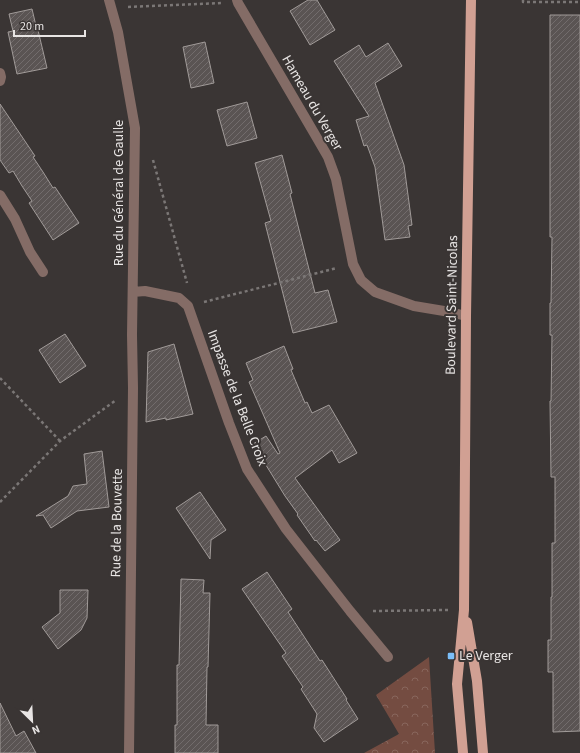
<svg xmlns="http://www.w3.org/2000/svg" width="580" height="753" font-family="'Source Sans 3',sans-serif">
  <style>
    .forest { fill: url(#forest-crowns) }
    .building { fill: url(#building-hatch); stroke: #a19b99 }
    .lines { fill: none; stroke-linecap: round; stroke-linejoin: round }
    .path { stroke: #7b7776; stroke-width: 2.5; stroke-dasharray: 3 3; stroke-linecap: butt }
    .minor { stroke: #846c66; stroke-width: 10 }
    .major { stroke: #d1a093; stroke-width: 10 }
    .poi-dot { fill: #7bbef8; stroke: #3a3534; stroke-width: 1.5 }
    .labels { text-anchor: middle; dominant-baseline: central; stroke-width: 4; stroke-linejoin: round; paint-order: stroke }
    .street-label { font-size: 14px; fill: #e8e5e4; stroke: #3a3534 }
    .poi-label { font-size: 14px; fill: #e8e5e4; stroke: #3a3534; text-anchor: start }
  </style>
  <defs>
    <pattern id="forest-crowns" width="20" height="18" patternUnits="userSpaceOnUse"><rect width="20" height="18" fill="#744c41"/><path d="M2 6a3 3 0 1 1 6 0M12 15a3 3 0 1 1 6 0" fill="none" stroke="#88665c"/></pattern>
    <pattern id="building-hatch" width="6" height="6" patternUnits="userSpaceOnUse"><rect width="6" height="6" fill="#5a5453"/><path d="M-1 1l2-2M0 6l6-6M5 7l2-2" fill="none" stroke="#726c6c"/></pattern>
  </defs>
  <rect width="100%" height="100%" fill="#3a3534"/>
  <!-- forest -->
  <path class="forest" d="M429 657 435 753H364L399 734 376 695Z"/>
  <!-- building -->
  <path class="building" d="M308 0H317L335 30 310 45 290 11Z
    M32 9 36 26H37L47 68 17 74 8 32 13 31 9 14Z
    M550 15H580V731L553 732V672H548V640H551V597H552V543H555V477H551L550 401H551L552 335H550V303H551L552 237H550Z
    M205 42 214 83 191 88 183 47Z
    M388 43 402 66 375 83 404 165 412 225 408 226 410 237 385 240 375 167 367 145 364 146 356 120 369 116 334 61 359 45 366 57Z
    M247 102 257 138 227 146 217 110Z
    M0 104 35 156 33 157 43 172 53 188 55 187 79 223 53 240 29 203 32 201 22 186 13 171 9 173 0 160Z
    M282 155 292 193 290 194 315 293 328 290 337 322 293 333 265 223 271 221 255 163Z
    M65 334 86 366 60 383 39 350Z
    M174 344 193 414 166 420V418L146 422 148 352Z
    M284 346 293 369 291 370 305 403 307 402 312 413 329 405 357 453 339 463 332 450 295 478 340 540 325 551 316 540 315 541 297 515 298 514 285 496 253 444 266 436 278 454 280 453 249 382 253 380 246 363Z
    M102 451 109 507 77 511 51 528 43 515 36 516 68 496 73 486 87 484 84 454Z
    M200 492 226 530 211 540 210 559 176 508Z
    M267 572 292 609 288 612 320 661 322 660 347 699 346 700 358 719 324 742 314 728 317 714 301 689 303 687 282 656 286 653 242 589Z
    M181 579 204 580 203 593H210L208 667H207L206 725H218V753H175V725H177V665H179Z
    M60 590H88L87 618 81 630 58 649 42 627 60 613Z
    M0 703 16 736 24 731 36 753H0Z"/>
  <g class="lines">
    <!-- path -->
    <path class="path" d="M523 0V2H580
      M128 7 221 3
      M153 160 187 283
      M204 302 337 268
      M0 378 60 441
      M0 502 60 441 116 400
      M373 611 448 610"/>
    <!-- minor -->
    <path class="minor" d="M109 0 118 32 135 128 132 335 133 388 129 753
      M237 0 238 3 317 138 328 157 336 179 353 264 361 280 375 292 414 306 450 312 466 316
      M0 73 1 77 0 81
      M0 195 15 219 30 252 43 272
      M133 292 145 291 179 298 188 306 229 423 247 469 286 529 350 611 388 657"/>
    <!-- major -->
    <path class="major" d="M467 622 477 681 483 753
      M463 753 457 684 464 610 466 316 471 0"/>
  </g>
  <!-- markers -->
  <rect class="poi-dot" x="447" y="652" width="8" height="8" rx="2"/>
  <g class="labels">
    <!-- street labels -->
    <g class="street-label">
      <text transform="translate(312 103) rotate(60)">Hameau du Verger</text>
      <text transform="translate(119 193) rotate(-90)">Rue du Général de Gaulle</text>
      <text transform="translate(452 305) rotate(-89)">Boulevard Saint-Nicolas</text>
      <text transform="translate(237 398) rotate(69)">Impasse de la Belle Croix</text>
      <text transform="translate(117 523) rotate(-89)">Rue de la Bouvette</text>
    </g>
    <!-- poi labels -->
    <g class="poi-label">
      <text x="459" y="656">Le Verger</text>
    </g>
  </g>
  <!-- north arrow -->
  <g transform="translate(32 721) rotate(156)" stroke="#3a3534" stroke-width="3" paint-order="stroke">
  <path d="M0-3L7 15L0 10L-7 15Z" fill="#e8e5e4"/>
  <text y="-6" font-size="11" font-weight="bold" text-anchor="middle" fill="#e8e5e4">N</text>
  </g>
  <!-- scale -->
  <path d="M14 30v6h71v-6" fill="none" stroke="#e8e5e4" stroke-width="2"/>
  <text x="20" y="30" font-size="12" fill="#e8e5e4" stroke="#3a3534" stroke-width="3" paint-order="stroke">20 m</text>
</svg>
